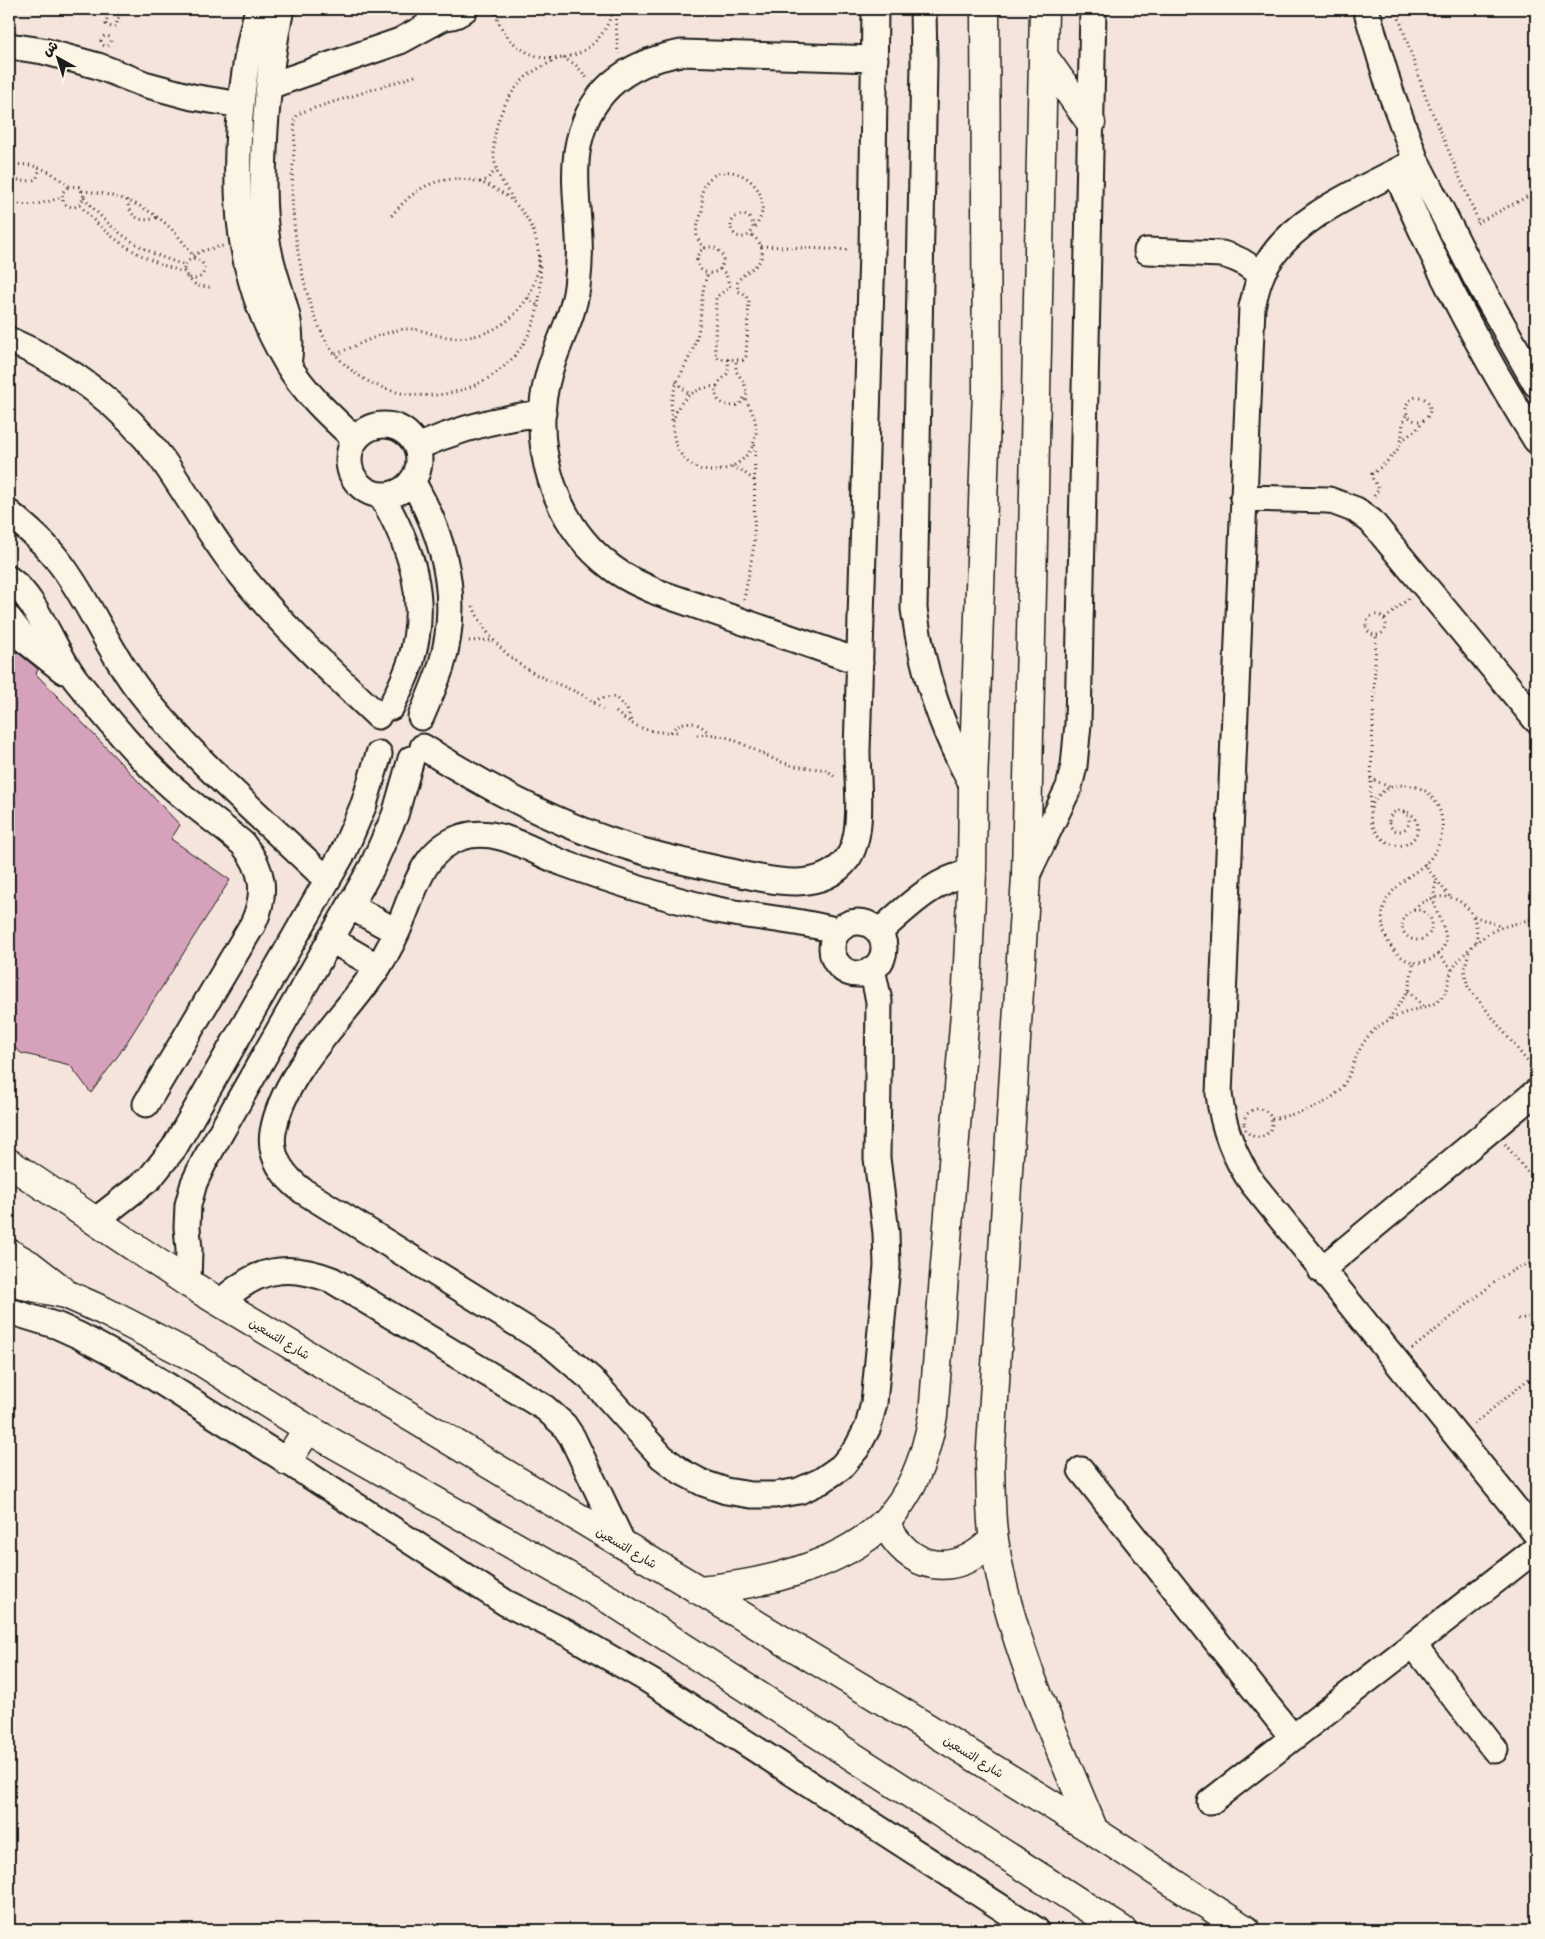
<svg xmlns="http://www.w3.org/2000/svg" width="1545" height="1939" font-family="Mali,'Playpen Sans Arabic',sans-serif">
  <style>
    .building { fill: #d6a1ba; stroke: #1c1c1c }
    .lines { fill: none; stroke-linecap: round; stroke-linejoin: round }
    .minor-casing { stroke: #1c1c1c; stroke-width: 29 }
    .major-casing { stroke: #1c1c1c; stroke-width: 31 }
    .path { stroke: #1c1c1c; stroke-width: 3; stroke-dasharray: 1 4; stroke-linecap: butt }
    .minor { stroke: #fcf5e5; stroke-width: 25 }
    .major { stroke: #fcf5e5; stroke-width: 28 }
    .labels { text-anchor: middle; dominant-baseline: central; stroke-width: 4; stroke-linejoin: round; paint-order: stroke }
    .street-label { font-size: 12px; fill: #1c1c1c; stroke: #fcf5e5 }
  </style>
  <rect width="100%" height="100%" fill="#f4e4dc"/>
  <filter id="ink" filterUnits="userSpaceOnUse"><feTurbulence type="fractalNoise" baseFrequency=".02" numOctaves="2"/><feDisplacementMap in="SourceGraphic" scale="10" xChannelSelector="R" yChannelSelector="G"/><feConvolveMatrix kernelMatrix="1 2 1 2 8 2 1 2 1" color-interpolation-filters="sRGB"/></filter>
  <g filter="url(#ink)">
    <!-- building -->
    <path class="building" d="M9 642 17 652 38 669 36 674 180 825 171 839 230 880 120 1053 91 1093 70 1065 21 1053 9 1043Z"/>
    <g class="lines">
      <!-- minor casing -->
      <g class="minor-casing">
        <path id="minor" d="M258 9C237 88 228 204 252 283 260 311 272 338 287 363 304 392 330 416 355 439
          M281 9C272 49 268 88 265 129 263 168 261 208 268 247 276 291 296 316 288 365
          M923 9 924 63 914 609C923 674 941 728 973 786
          M1366 9 1390 90 1416 161 1475 276 1536 384
          M429 11C441 20 455 18 465 9
          M9 46 43 51 98 66 144 84 192 97 241 105
          M269 86 400 41 444 17
          M1416 161C1368 188 1300 212 1269 261 1259 275 1256 291 1252 307L1219 1094C1223 1128 1233 1156 1253 1184L1536 1534
          M1396 172C1435 266 1482 354 1536 440
          M1147 251 1222 254C1238 258 1249 264 1260 276
          M9 340C69 366 123 406 162 459 187 494 208 532 234 566 277 621 327 668 378 716
          M349 460a35 35 0 1 1 70 0a35 35 0 1 1-70 0Z
          M417 447C458 429 498 418 543 413
          M412 481C446 539 461 601 441 667 435 684 428 701 421 717
          M381 495C412 548 429 599 411 661 406 677 398 692 391 707
          M1243 498 1329 500 1356 510 1371 521 1536 720
          M9 513C27 528 46 544 60 563 90 602 108 650 138 689 191 758 264 819 327 880
          M9 579C38 599 53 651 76 680 106 717 136 755 172 787 195 807 220 824 243 844 264 870 267 893 253 924L146 1104
          M9 619 26 641 64 671
          M860 662 657 592C641 585 625 578 611 567 553 523 529 442 549 373 557 344 573 318 577 287 579 271 580 255 579 238 578 210 573 180 577 152 586 93 625 63 681 53L875 59
          M423 747C491 790 565 829 642 851 670 859 699 865 727 871 765 879 819 896 847 859 865 836 857 780 857 751L872 251 875 9
          M1026 877 1069 787 1074 766 1078 724 1093 9
          M350 906 397 932
          M832 948a26 26 0 1 1 52 0a26 26 0 1 1-52 0Z
          M838 931C797 919 754 918 713 909 662 897 612 881 563 863 531 851 498 826 462 837 427 848 417 881 405 912 398 931 389 950 378 967 344 1019 284 1069 273 1132 269 1157 284 1177 303 1191L550 1344 591 1379 662 1457 682 1472 703 1483 726 1491 751 1495H775L799 1491 821 1481 841 1467 857 1448 868 1427 874 1403 887 1266 886 1233 877 1158 879 1001 872 969
          M879 932C907 907 935 879 972 872
          M330 939 378 967
          M95 1221 150 1178 174 1148 344 851 364 804 379 754
          M1321 1270 1536 1092
          M188 1283 189 1250 187 1227 188 1205 194 1183 204 1162 372 867 395 815 411 759
          M221 1302C255 1269 287 1262 332 1280L545 1408 564 1425 572 1437 624 1546
          M9 1311 58 1326 80 1336 139 1368 287 1461 506 1603 567 1633 650 1681 1036 1930
          M1081 1470 1293 1738
          M1413 1644 1495 1750
          M1210 1802 1536 1549"/>
      </g>
      <!-- major casing -->
      <g class="major-casing">
        <path id="major" d="M1044 9 1026 877 990 1464C991 1489 990 1515 994 1540 1009 1642 1056 1737 1094 1831
          M1044 57 1091 123
          M9 1163 188 1283 902 1712 1094 1831 1246 1930
          M9 1253 30 1265 61 1289
          M9 1282 66 1294 104 1311 197 1359 308 1429 610 1600 1122 1930
          M287 1461 308 1429
          M885 1522C909 1572 955 1579 994 1539
          M698 1590C760 1585 839 1567 885 1522 913 1494 926 1455 933 1416L967 987 972 872 973 786 987 390 985 9"/>
      </g>
      <!-- path -->
      <path class="path" d="M109 9 106 24 113 28 116 26 121 9
        M494 9C511 75 597 75 613 9
        M615 9 618 54
        M1396 9 1425 95 1479 223
        M101 41a5 5 0 1 1 10 0a5 5 0 1 1-10 0Z
        M563 58 575 64 588 79
        M415 76 302 112 298 114 294 121C296 141 292 164 292 185 292 231 303 299 325 339 366 412 476 414 522 346 540 318 543 287 539 255
        M9 164 30 165 40 168 50 172 69 186 79 187 84 197C80 208 71 210 63 202L62 193 69 186
        M9 176C16 181 30 183 37 178L40 168
        M480 182 486 180 496 170
        M82 191C133 195 168 216 195 259
        M84 197C111 232 144 253 185 265
        M513 199C508 190 499 179 496 168 488 136 502 98 527 76 536 69 547 64 558 59
        M127 200C130 218 141 224 158 217
        M9 202C27 207 44 204 61 197
        M80 205C108 239 142 260 184 272
        M731 226a11 11 0 1 1 22 0a11 11 0 1 1-22 0Z
        M1477 223 1536 192
        M761 246 851 250
        M697 260a13 13 0 1 1 26 0a13 13 0 1 1-26 0Z
        M705 248C692 237 697 227 701 214 705 204 699 194 705 184 727 151 785 191 753 230
        M193 255 205 250 223 246
        M184 269a10 10 0 1 1 20 0a10 10 0 1 1-20 0Z
        M720 269 726 274 730 287 716 297 715 353 719 359 743 360 746 356 749 299 746 295 738 291 737 284C742 269 763 270 762 250 761 243 756 238 750 234
        M187 277 197 286 210 287
        M528 298 538 306
        M336 354C354 347 388 329 407 329 421 328 433 336 447 337 488 342 525 317 536 277 551 221 496 168 440 181 419 186 405 200 391 216
        M728 359C728 363 729 368 728 372 726 377 720 380 718 384 709 400 727 410 740 404L747 394 744 383 736 371V360
        M676 382 689 394
        M717 386C647 391 669 486 725 469 736 466 745 459 751 449 761 431 755 414 745 399
        M1406 409a12 12 0 1 1 24 0a12 12 0 1 1-24 0Z
        M672 420C666 387 689 367 697 337 703 314 699 296 708 273
        M1401 441 1416 430 1424 420
        M732 467 741 470 755 481
        M1374 496 1379 489 1373 479 1372 474C1382 466 1398 454 1401 441 1403 431 1401 423 1407 414
        M744 600 754 546 755 442
        M473 606C486 639 515 666 548 680 573 691 583 692 605 712
        M1366 625a10 10 0 1 1 20 0a10 10 0 1 1-20 0Z
        M1385 619 1409 598
        M469 641 493 640
        M594 702 600 698 615 697 627 709 632 724
        M616 712C634 728 653 734 677 732
        M671 732C681 718 699 720 709 734
        M697 735 709 734 730 738 778 761 794 766 827 770 836 778
        M1370 778 1389 787
        M1370 808 1376 636
        M1389 821a10 10 0 1 1 20 0a10 10 0 1 1-20 0Z
        M1403 811C1419 814 1423 832 1410 842 1389 857 1355 820 1378 796 1383 791 1388 788 1394 786 1408 784 1423 786 1432 797 1449 818 1444 847 1424 865 1412 875 1399 882 1390 895 1365 929 1406 984 1438 954 1455 938 1439 923 1435 906 1433 897 1434 888 1437 879
        M1424 864 1450 897
        M1414 909C1444 881 1483 904 1476 944
        M1402 925a15 15 0 1 1 30 0a15 15 0 1 1-30 0Z
        M1474 916 1502 927
        M1469 952 1464 970 1468 987 1535 1071
        M1438 954 1452 970
        M1408 991 1424 1007
        M1389 1019 1408 991 1414 961
        M1244 1123a14 14 0 1 1 28 0a14 14 0 1 1-28 0Z
        M1272 1119C1302 1112 1334 1107 1348 1077 1355 1061 1359 1046 1371 1033 1382 1022 1396 1016 1410 1011 1420 1008 1431 1007 1439 1000 1450 992 1447 977 1454 967 1465 951 1482 935 1500 928 1512 924 1524 922 1536 917
        M1505 1144 1536 1183
        M1518 1319 1536 1316
        M1412 1349 1500 1278 1521 1266 1536 1262
        M1474 1424 1536 1373"/>
      <!-- minor -->
      <use href="#minor" class="minor"/>
      <!-- major -->
      <use href="#major" class="major"/>
    </g>
  </g>
  <g class="labels">
    <!-- street labels -->
    <g class="street-label">
      <text transform="translate(280 1338) rotate(31)">شارع التسعين</text>
      <text transform="translate(627 1547) rotate(31)">شارع التسعين</text>
      <text transform="translate(974 1756) rotate(32)">شارع التسعين</text>
    </g>
  </g>
  <!-- margin -->
  <rect width="1545" height="1939" fill="none" stroke="#fcf5e5" stroke-width="30"/>
  <rect x="15" y="15" width="1515" height="1909" fill="none" stroke="#1c1c1c" stroke-width="2" filter="url(#ink)"/>
  <!-- north arrow -->
  <g transform="translate(58 58) rotate(321)" stroke="#fcf5e5" stroke-width="4" paint-order="stroke">
  <path d="M0-4L9 19L0 12L-9 19Z" fill="#1c1c1c"/>
  <text y="-8" font-size="14" font-weight="bold" text-anchor="middle" fill="#1c1c1c">ش</text>
  </g>
</svg>
